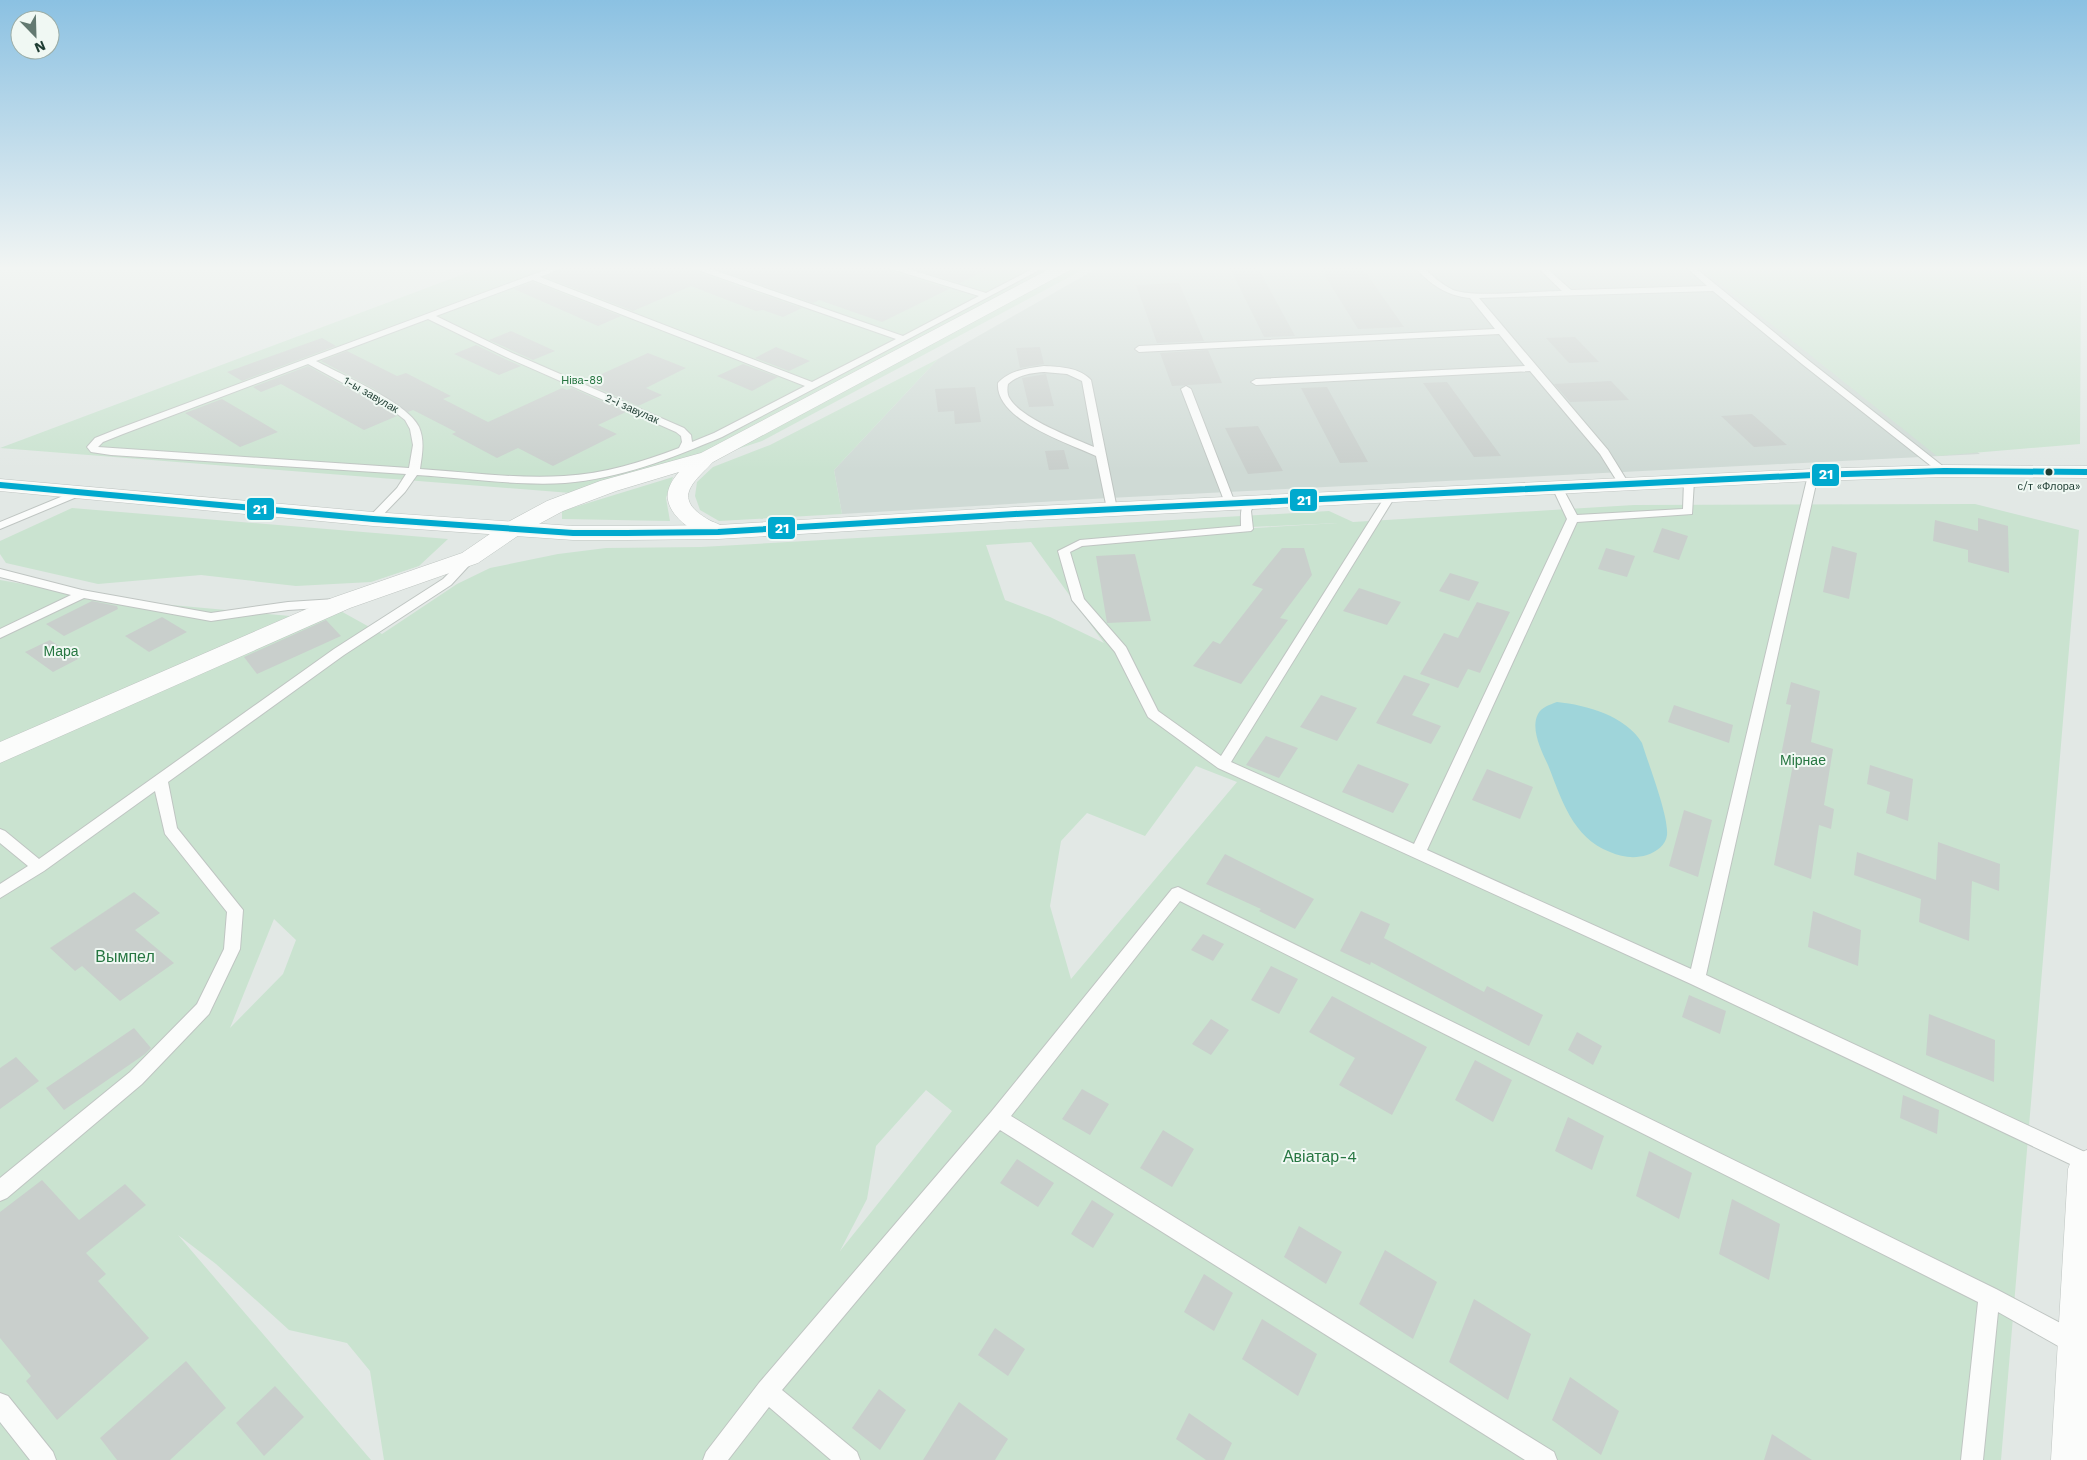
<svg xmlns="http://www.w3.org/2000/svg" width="2087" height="1460" font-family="'Work Sans',sans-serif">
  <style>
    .built { fill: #cfdad5 }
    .green { fill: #cae3d0; fill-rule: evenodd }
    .water { fill: #9fd5da }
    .building { fill: #c9cfcc }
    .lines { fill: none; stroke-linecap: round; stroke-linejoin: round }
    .service-casing { stroke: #bfc5c2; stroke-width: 2 }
    .minor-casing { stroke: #bfc5c2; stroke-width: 1 }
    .tertiary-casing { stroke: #bfc5c2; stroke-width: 1 }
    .service { fill: #fbfcfb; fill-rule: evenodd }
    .minor { fill: #fbfcfb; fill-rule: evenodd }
    .tertiary { fill: #fbfcfb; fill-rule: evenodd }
    .bus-1-casing { stroke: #f0f8f3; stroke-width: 9 }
    .bus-1 { stroke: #00a9ce; stroke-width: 6 }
    .bus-dot { fill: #1f3d33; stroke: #f0f8f3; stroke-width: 2 }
    .labels { text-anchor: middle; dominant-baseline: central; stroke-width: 4; stroke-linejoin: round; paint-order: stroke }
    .far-park-label { font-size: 11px; fill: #267641; stroke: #f0f8f3 }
    .far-street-label { font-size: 11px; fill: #1f3d33; stroke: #f0f8f3 }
    .far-bus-label { font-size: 11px; fill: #1f3d33; stroke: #f0f8f3 }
    .park-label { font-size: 14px; fill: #267641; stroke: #f0f8f3 }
    .near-park-label { font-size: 16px; fill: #267641; stroke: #f0f8f3 }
    .line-badge { stroke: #f0f8f3; stroke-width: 2 }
    .badge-label { font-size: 14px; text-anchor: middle; font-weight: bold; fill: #fff }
  </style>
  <rect width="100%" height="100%" fill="#e2e8e5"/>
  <!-- built -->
  <path class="built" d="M1101 266H1724L1980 454 1109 498 842 514 834 470 938 359Z"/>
  <!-- green -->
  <path class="green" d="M485 266H1090L762 441 596 495 0 448Z
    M1698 266H2081L2080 444 1937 456Z
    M938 359 834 470 842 514 719 521 700 510 695 496 697 482 713 467 770 445Z
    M673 477 666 498 670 521 562 519V511Z
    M1975 504 2079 530 2001 1460H384L370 1371 347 1343 289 1330 216 1264 178 1235 371 1460H0V760L337 609 382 634 457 584 490 568 558 554 606 548 701 547 1329 511 1353 522 1634 505ZM1338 523 1118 536 1230 528ZM1031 542 1104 643 1050 617 1005 600 986 545ZM1196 766 1237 782 1071 979 1050 906 1061 841 1087 813 1145 836ZM274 919 296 940 283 974 230 1028ZM926 1090 952 1111 840 1251 867 1199 876 1146Z
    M72 508 448 539 419 566 371 582 296 586 201 575 98 584 6 563 0 554V541Z
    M0 580 117 600 290 616 0 744Z"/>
  <!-- water -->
  <path class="water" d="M1557 702C1587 705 1626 716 1642 743 1648 763 1669 816 1667 835 1666 845 1656 852 1647 855 1634 859 1622 857 1610 852 1572 837 1562 800 1548 765 1542 752 1530 729 1538 714 1542 707 1549 705 1557 702Z"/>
  <!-- building -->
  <path class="building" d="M569 266H689L691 270 802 308 783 317 763 310 756 311 691 286 633 311 545 277Z
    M707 266H885L887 270 949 289 882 322 819 300 813 303Z
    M903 266H994L960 283Z
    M1229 266H1257L1295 336 1264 337Z
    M1319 266H1361L1404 327 1358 329Z
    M533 282 621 316 598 326 514 289Z
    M1179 283 1204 341 1157 343 1136 285Z
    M511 331 555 351 533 360 489 340Z
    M1575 337 1599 362 1569 363 1546 338Z
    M322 338 336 346 242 381 227 372Z
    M476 345 505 359 521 366 499 375 454 354Z
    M776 347 810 361 789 371 755 358Z
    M1040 347 1044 364 1020 368 1016 348Z
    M1208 350 1222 383 1172 386 1160 353Z
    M347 351 397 376 406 373 451 396 443 399 488 422 562 388 567 390 572 388 626 412 598 425 617 434 553 466 518 448 497 458 452 434 456 432 413 410 408 412 374 389 321 361Z
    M648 353 686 368 646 388 662 395 638 406 584 382Z
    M743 364 778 377 752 391 717 376Z
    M308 366 390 411 397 416 364 430 281 384 261 392 253 387Z
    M1046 374 1054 406 1029 407 1022 378Z
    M1611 381 1629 400 1570 402 1554 384Z
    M1447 382 1501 456 1474 457 1423 383Z
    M975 387 981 422 955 424 954 411 938 412 935 389Z
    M1327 387 1368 462 1340 463 1301 388Z
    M222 399 278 432 240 447 185 413Z
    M1752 414 1787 445 1754 447 1721 416Z
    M1258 426 1283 471 1248 474 1225 428Z
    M1064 450 1069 469 1049 470 1045 451Z
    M1978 518 2008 526 2009 573 1968 562V550L1933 541 1935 520 1978 531Z
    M1662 528 1688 536 1679 560 1653 552Z
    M1832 546 1857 553 1849 599 1823 592Z
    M1282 548H1304L1312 575 1280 618 1288 620 1241 684 1193 666 1213 641 1220 644 1263 589 1252 585Z
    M1606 548 1635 556 1627 577 1598 569Z
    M1135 554 1151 621 1107 623 1096 556Z
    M1450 573 1479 582 1469 601 1439 591Z
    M1359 588 1401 602 1387 625 1343 611Z
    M92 601 117 606 118 609 64 636 46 624Z
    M1477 602 1510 612 1480 673 1468 669 1458 688 1420 674 1444 633 1458 638Z
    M162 617 187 632 149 652 125 636Z
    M326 620 341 636 257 674 244 657Z
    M50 640 78 659 53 672 25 652Z
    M1404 675 1430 684 1412 715 1441 726 1431 744 1376 723Z
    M1791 682 1820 691 1811 742 1833 749 1824 805 1834 809 1831 829 1819 825 1811 879 1774 865 1794 759 1781 755 1791 705 1786 704Z
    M1321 695 1357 708 1337 741 1300 727Z
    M1674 705 1733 725 1729 743 1668 722Z
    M1266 736 1298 748 1279 778 1246 765Z
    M1358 764 1409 784 1393 813 1342 792Z
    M1870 765 1913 779 1908 821 1886 813 1890 792 1867 784Z
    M1487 769 1533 787 1520 819 1472 800Z
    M1684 810 1712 820 1698 877 1669 866Z
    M1938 842 2000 864 1999 891 1972 881 1969 941 1919 922 1921 899 1854 875 1857 852 1936 880Z
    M1225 854 1314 899 1295 929 1259 911 1261 909 1206 884Z
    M134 892 160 913 135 930 174 963 120 1001 82 966 75 971 50 948Z
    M1361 911 1390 924 1384 938 1484 992 1487 986 1543 1015 1529 1046 1371 962 1370 965 1340 951Z
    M1813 911 1861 930 1858 966 1808 947Z
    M1203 934 1224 944 1213 961 1191 950Z
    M1271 966 1298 979 1279 1014 1251 1000Z
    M1689 995 1726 1011 1720 1034 1682 1017Z
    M1332 996 1427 1047 1392 1115 1339 1085 1355 1058 1309 1032Z
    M1929 1014 1995 1040 1994 1082 1926 1055Z
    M1211 1019 1229 1030 1211 1055 1192 1044Z
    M134 1028 151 1048 145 1054 64 1110 46 1088Z
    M1577 1032 1602 1046 1593 1065 1568 1050Z
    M16 1057 39 1081 0 1109V1068Z
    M1475 1060 1512 1080 1493 1122 1455 1100Z
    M1082 1089 1109 1104 1090 1135 1062 1119Z
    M1903 1095 1939 1110 1937 1134 1900 1118Z
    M1568 1117 1604 1136 1592 1170 1555 1151Z
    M1163 1130 1194 1149 1172 1187 1140 1168Z
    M1649 1151 1692 1173 1679 1219 1636 1196Z
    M1017 1159 1054 1183 1038 1207 1000 1183Z
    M42 1180 79 1220 125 1184 146 1205 86 1253 106 1274 98 1281 149 1338 57 1420 26 1381 31 1376 0 1338V1212Z
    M1732 1199 1780 1224 1769 1280 1719 1254Z
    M1092 1200 1114 1214 1093 1248 1071 1234Z
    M1299 1226 1342 1252 1326 1284 1284 1257Z
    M1385 1250 1437 1282 1413 1339 1359 1304Z
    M1204 1274 1233 1293 1214 1331 1184 1312Z
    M1474 1299 1531 1334 1508 1400 1449 1362Z
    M1262 1319 1317 1354 1298 1396 1242 1359Z
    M995 1328 1025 1349 1008 1376 978 1355Z
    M186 1361 226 1408 170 1460H117L100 1438Z
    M1570 1377 1619 1411 1601 1455 1552 1420Z
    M275 1386 304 1417 264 1456 236 1423Z
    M879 1389 906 1410 880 1450 852 1428Z
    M959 1402 1008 1439 995 1460H923Z
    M1189 1413 1232 1443 1224 1460H1206L1176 1439Z
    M1772 1434 1812 1460H1764Z"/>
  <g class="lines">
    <!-- service casing -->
    <g class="service-casing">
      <path id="service" d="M556 266H567L540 277 812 382 896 339 692 268 691 266H702L903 336 979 296 888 268 887 266H898L986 293 1038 266H1047L722 437C672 458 619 479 565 483 518 486 464 478 417 475L405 492 377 521 373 522 367 519 397 488 406 474 111 455 91 452 87 447 95 438 115 430ZM533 280 805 386 714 433 692 442 691 435 684 428 512 353 436 316ZM428 319 506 357 676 432 681 436 682 442 679 448C642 462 604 474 564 476 517 479 467 472 420 469 422 455 425 441 419 427 408 403 342 375 316 361ZM308 364 391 409 405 420 410 429 413 445 409 468 98 447 103 442 123 434Z
        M1414 266H1422C1431 275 1441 284 1453 290 1474 298 1536 291 1562 291L1536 266H1544L1571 290 1707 286 1685 266H1693L1808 360 1949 471 1948 473H1940L1802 364 1713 291 1479 298 1608 450 1629 484 1624 487 1620 486 1600 454 1530 371 1256 385 1251 382 1256 379 1525 366 1499 334 1139 352 1135 349 1139 346 1495 329 1470 298C1447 296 1429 284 1414 266Z
        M1044 366C1060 367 1079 367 1091 380L1117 509 1116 511 1112 512 1107 509 1096 456C1068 443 995 420 998 383 1010 370 1028 368 1044 366ZM1044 372 1067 374 1082 381 1094 447C1073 438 1022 419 1010 399 1007 395 1007 389 1008 384 1018 375 1030 373 1044 372Z
        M1186 386 1191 389 1235 503 1234 505 1230 506 1225 503 1181 389Z
        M1813 472 1818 475 1706 975 2087 1153V1172L1691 984 1218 768 1148 717 1115 652 1072 600 1058 551 1080 540 1241 526C1241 516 1239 503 1250 499L1254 500 1255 502 1251 511 1253 529 1251 531 1082 546 1070 552 1084 599 1126 647 1158 711 1221 756 1386 495 1391 492 1395 493 1396 495 1231 762 1414 844 1567 519 1552 487 1553 485H1561L1577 515 1683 509 1684 481 1689 478 1693 479 1694 481 1692 514 1577 522 1427 850 1691 969 1808 475Z
        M80 489 85 492 84 494 0 529V522Z
        M470 555 476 558 451 585 344 655 168 782 177 828 243 910 240 949 209 1014 142 1084 7 1198 0 1201V1178L130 1072 197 1004 224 949 227 912 165 834 155 791 44 871 0 898V884L28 866 0 843V829L5 831 39 859 334 649 443 579 466 556Z
        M0 569 82 590 211 613 288 602 335 599 341 603 335 607 288 610 211 621 84 598 0 638V629L71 595 0 577Z
        M1178 887 1996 1289 2083 1335 2086 1343 2083 1351 2075 1354 2067 1351 1998 1312 1983 1460H1961L1978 1302 1180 901 1011 1116 1554 1452 1557 1460H1525L1000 1130 782 1390 857 1452 860 1460H831L769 1407 728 1460H703L706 1452 759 1383 991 1112 1172 889Z
        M0 1393 8 1396 53 1452 56 1460H30L0 1422Z"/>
    </g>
    <!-- minor casing -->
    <g class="minor-casing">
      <path id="minor" d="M1055 266H1074L1072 269 713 462C693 483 671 498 709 520 717 524 724 525 729 532L726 537C706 542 672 522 668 500 666 490 672 480 679 472L616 491 563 511 522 533 478 563 350 608 0 763V742L332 598 462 553 506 523 547 501 600 481 701 453Z
        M2087 1150V1460H2051L2068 1169 2073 1156Z"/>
    </g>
    <!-- tertiary casing -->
    <g class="tertiary-casing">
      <path id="tertiary" d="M1944 465 2087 466V478L1944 477 1813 481 1015 521 718 539 627 540H573L373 526 0 491V479L373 512 573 526H627L718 525 1015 507 1813 469Z"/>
    </g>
    <!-- service -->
    <use href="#service" class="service"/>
    <!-- minor -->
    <use href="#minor" class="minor"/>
    <!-- tertiary -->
    <use href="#tertiary" class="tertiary"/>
    <!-- bus-1 casing -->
    <g class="bus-1-casing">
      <path id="bus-1" d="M0 485 373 519 573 533H627L718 532 1015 514 1813 475 1944 471 2087 472"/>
    </g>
    <!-- bus-1 -->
    <use href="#bus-1" class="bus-1"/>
  </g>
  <!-- sky -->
  <linearGradient id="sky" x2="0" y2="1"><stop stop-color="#8bc1e2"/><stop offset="0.57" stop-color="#f2f5f3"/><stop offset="1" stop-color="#f2f5f3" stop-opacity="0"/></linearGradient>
  <rect width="2087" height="470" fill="url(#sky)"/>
  <!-- markers -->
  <circle class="bus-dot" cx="2049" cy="472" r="4.5"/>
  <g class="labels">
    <!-- far-park labels -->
    <g class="far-park-label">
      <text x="582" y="380">Ніва-89</text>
    </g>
    <!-- far-street labels -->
    <g class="far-street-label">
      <text transform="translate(371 395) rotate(30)">1-ы завулак</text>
      <text transform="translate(632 409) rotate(24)">2-і завулак</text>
    </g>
    <!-- far-bus labels -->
    <g class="far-bus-label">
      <text x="2049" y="486">с/т «Флора»</text>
    </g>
    <!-- park labels -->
    <g class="park-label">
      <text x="61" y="651">Мара</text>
      <text x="1803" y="760">Мірнае</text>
    </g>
    <!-- near-park labels -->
    <g class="near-park-label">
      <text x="125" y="956">Вымпел</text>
      <text x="1320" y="1156">Авіатар-4</text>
    </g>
  </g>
  <g class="line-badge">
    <rect x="1811" y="463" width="29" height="24" rx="5" fill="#00a9ce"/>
    <rect x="1289" y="488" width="29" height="24" rx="5" fill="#00a9ce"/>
    <rect x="246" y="497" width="29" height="24" rx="5" fill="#00a9ce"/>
    <rect x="767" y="516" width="29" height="24" rx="5" fill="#00a9ce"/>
  </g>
  <g class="badge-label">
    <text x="1826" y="479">21</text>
    <text x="1304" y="505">21</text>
    <text x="260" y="514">21</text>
    <text x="782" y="533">21</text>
  </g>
  <!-- north arrow -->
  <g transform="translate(35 35) rotate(157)"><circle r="24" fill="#f0f8f3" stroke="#9cada6"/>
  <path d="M0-4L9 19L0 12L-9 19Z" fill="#637971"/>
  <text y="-8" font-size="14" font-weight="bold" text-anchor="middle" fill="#1f3d33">N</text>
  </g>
</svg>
